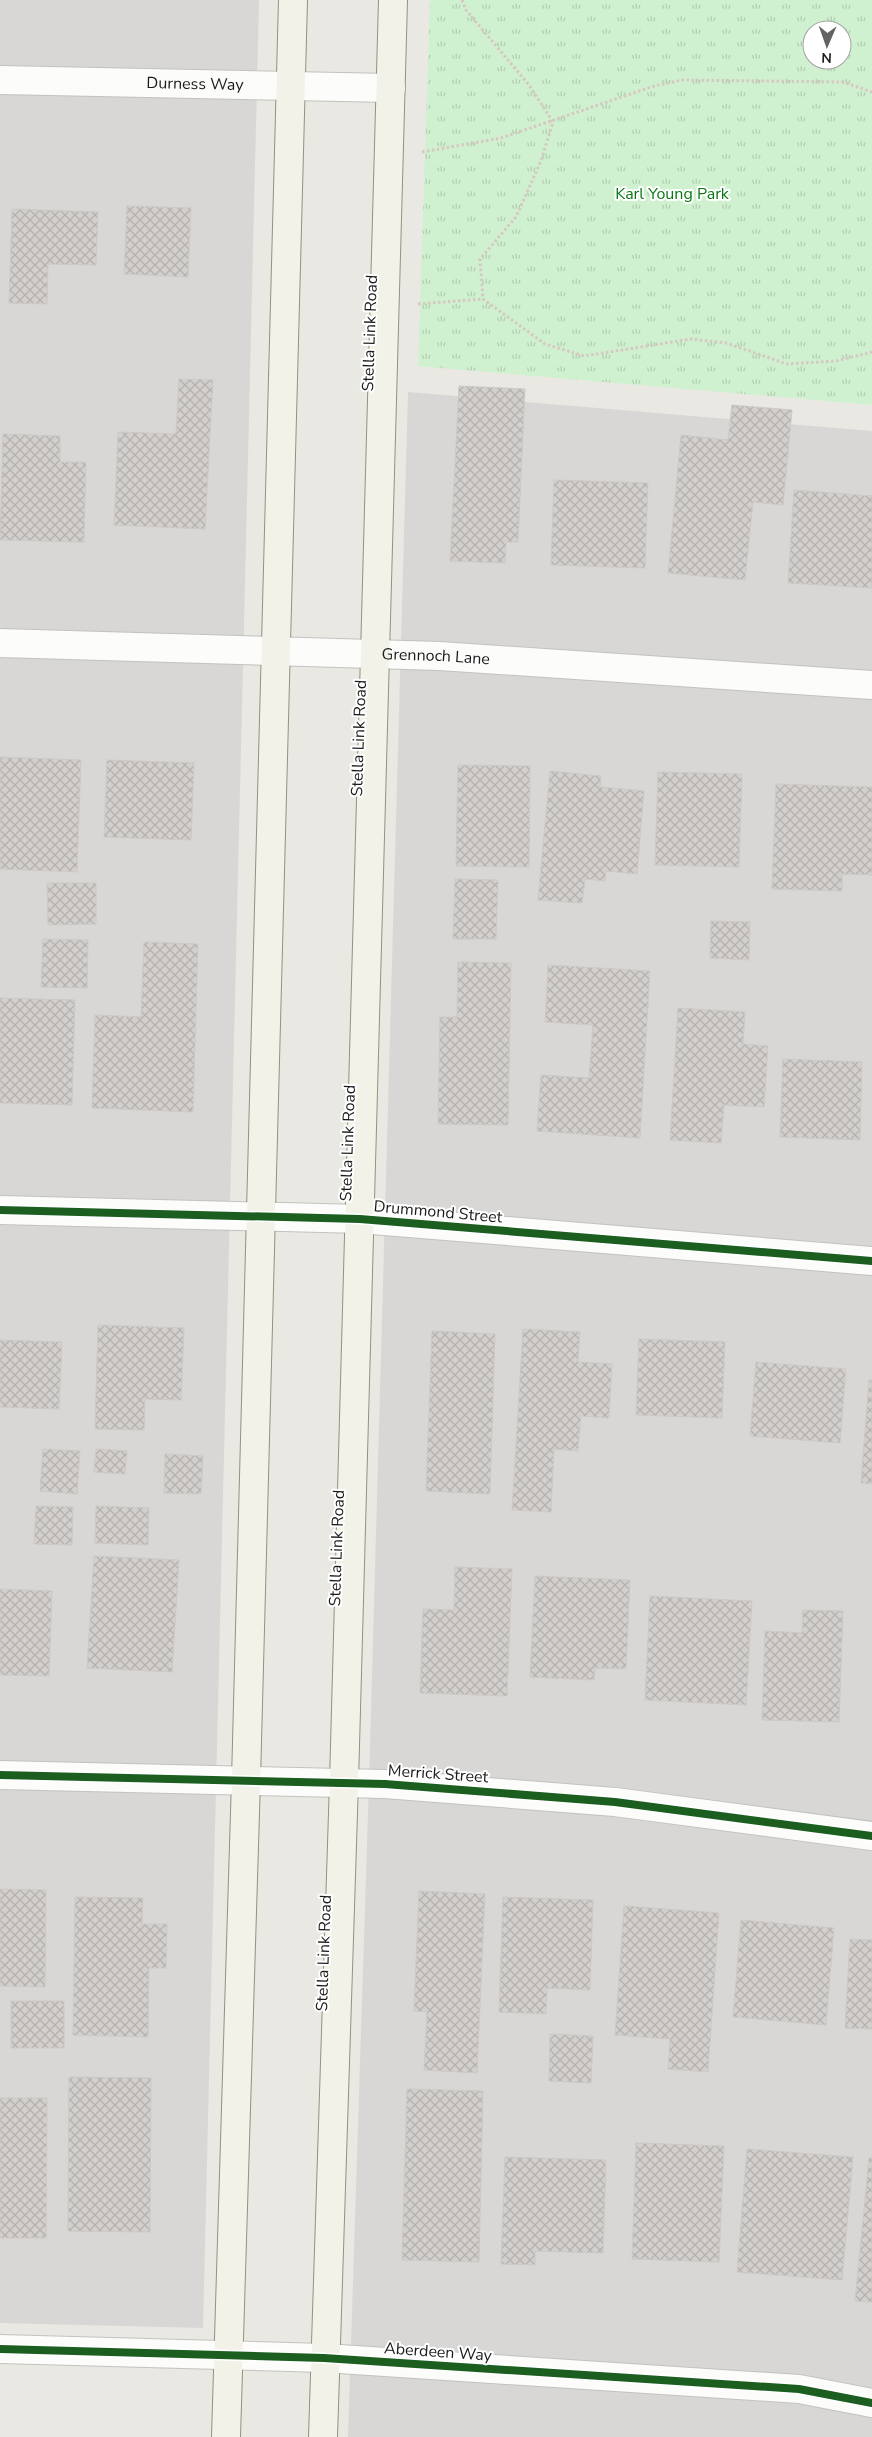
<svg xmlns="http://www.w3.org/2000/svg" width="872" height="2437" font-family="'Nunito Sans',sans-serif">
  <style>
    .residential { fill: #d9d7d5 }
    .park { fill: url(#park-tufts); fill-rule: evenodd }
    .building { fill: url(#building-cross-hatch); stroke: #cdc9c4 }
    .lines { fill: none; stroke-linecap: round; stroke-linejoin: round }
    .minor-casing { stroke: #c2c2bf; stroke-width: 30 }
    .secondary-casing { stroke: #91937c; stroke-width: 30 }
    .path { stroke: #d6c7c3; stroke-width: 3; stroke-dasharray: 2.5 2.5; stroke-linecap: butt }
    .minor { stroke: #fcfcfb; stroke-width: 28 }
    .secondary { stroke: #f2f2e8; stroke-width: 28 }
    .cycleway-casing { stroke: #fff; stroke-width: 11 }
    .cycleway { stroke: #1b5e20; stroke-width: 8 }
    .labels { text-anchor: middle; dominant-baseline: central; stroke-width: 4; stroke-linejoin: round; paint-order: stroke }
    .street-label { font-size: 16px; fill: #1b1b1b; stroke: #fff }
    .park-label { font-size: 16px; fill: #0a7714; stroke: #fff }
  </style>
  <defs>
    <pattern id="park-tufts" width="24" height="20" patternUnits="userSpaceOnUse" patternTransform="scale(1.25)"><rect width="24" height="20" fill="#d0f1d0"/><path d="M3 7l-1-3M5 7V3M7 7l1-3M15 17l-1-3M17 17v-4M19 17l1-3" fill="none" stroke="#b2ceb2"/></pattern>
    <pattern id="building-cross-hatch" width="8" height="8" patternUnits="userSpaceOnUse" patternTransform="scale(1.25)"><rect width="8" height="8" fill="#d2cfcc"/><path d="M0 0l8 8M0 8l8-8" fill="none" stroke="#b4b1af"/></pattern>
  </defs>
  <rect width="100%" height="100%" fill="#eae8e3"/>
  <!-- residential -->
  <path class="residential" d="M0 0H259L203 2328 0 2323Z
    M408 392 872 431V2437H348L369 1783Z"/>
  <!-- park -->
  <path class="park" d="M430 0H872V405L418 366ZM812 30H842V60H812Z"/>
  <!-- building -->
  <path class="building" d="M127 206 191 208 188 277 124 274Z
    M12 209 98 212 96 265 48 264 47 304 9 303Z
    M179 379 213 380 205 529 114 525 118 432 176 434Z
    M459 386 525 389 518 542H506L505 563 450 561Z
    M732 405 792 410 783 505 753 502 745 580 668 573 681 435 728 440Z
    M3 434 60 436V462H86L84 542 0 540Z
    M554 480 648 483 645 568 551 565Z
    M794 490 872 496V588L788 583Z
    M0 757 81 760 77 872 0 869Z
    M107 760 194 763 191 840 104 837Z
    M458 765 530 766 529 867 456 866Z
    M550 771 601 776 600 787 644 791 637 874 606 871 605 881 585 879 582 903 538 900Z
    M658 772 742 774 739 867 655 865Z
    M776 784 872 787V875L842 874V891L772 889Z
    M455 879 498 880 496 939H453Z
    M47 883H96V924L48 925Z
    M711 921 750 922 749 960 710 958Z
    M43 939 88 940 87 988 41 987Z
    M144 942 198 944 193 1112 92 1108 95 1015 141 1017Z
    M458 962 511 963 508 1125 438 1124 440 1017H457Z
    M548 965 650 971 640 1138 537 1131 541 1075 589 1078 593 1025 545 1022Z
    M0 998 75 1000 72 1105 0 1103Z
    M678 1008 745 1012 743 1044 768 1046 764 1107 724 1105 721 1143 670 1140Z
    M783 1059 862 1062 860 1140 780 1137Z
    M98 1325 184 1328 181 1400 145 1399 144 1430 95 1429Z
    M523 1329 580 1332 578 1362 612 1364 609 1418 581 1416 578 1451 554 1449 551 1512 512 1510Z
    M432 1331 495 1334 490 1494 426 1491Z
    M639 1339 725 1342 722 1418 636 1415Z
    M0 1340 62 1342 59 1409 0 1407Z
    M756 1362 846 1369 840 1443 750 1436Z
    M869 1380H872V1484L861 1483Z
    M43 1449 80 1451 77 1494 40 1491Z
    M96 1449 127 1451 125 1474 94 1472Z
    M165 1454 203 1456 201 1494 164 1493Z
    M36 1506 73 1507 72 1545 34 1544Z
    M96 1506 149 1508 148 1545 95 1543Z
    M94 1556 179 1560 172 1672 87 1668Z
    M455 1567 512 1569 507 1696 420 1693 423 1609 454 1610Z
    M535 1576 630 1580 626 1669 595 1668 594 1680 530 1677Z
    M0 1589 52 1591 49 1676 0 1675Z
    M650 1596 752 1601 746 1705 645 1700Z
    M803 1610 843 1611 839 1722 762 1720 765 1631 802 1633Z
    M0 1889 46 1890 45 1987 0 1986Z
    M419 1891 485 1894 477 2073 424 2070 427 2012 414 2011Z
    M75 1897 143 1898 142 1924H167L166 1968H149L148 2037 73 2035Z
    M503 1897 593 1900 590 1990 547 1988 546 2014 499 2012Z
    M624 1906 719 1913 708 2072 668 2069 670 2039 615 2035Z
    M741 1920 834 1928 826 2025 733 2017Z
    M850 1939 872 1940V2029L845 2028Z
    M11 2001H64V2048H11Z
    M550 2034 593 2036 591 2083 549 2081Z
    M69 2077 151 2078 150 2232 68 2231Z
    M407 2089 483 2091 479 2262 402 2260Z
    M0 2098H47L46 2238H0Z
    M636 2143 724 2146 719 2262 632 2259Z
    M747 2149 853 2157 842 2280 737 2272Z
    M505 2157 606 2160 603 2253 535 2251V2265L501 2264Z
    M869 2158H872V2302L855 2301Z"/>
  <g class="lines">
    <!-- minor casing -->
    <g class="minor-casing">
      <g id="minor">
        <path id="s1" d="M0 80 391 88"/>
        <path id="s2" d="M0 643 440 656 872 685"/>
        <path d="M0 1210 360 1219 872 1261"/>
        <path d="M0 1775 385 1784 615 1802 872 1836"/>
        <path d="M0 2349 324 2358 799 2389 872 2403"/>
      </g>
    </g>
    <!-- secondary casing -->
    <g class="secondary-casing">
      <path id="secondary" d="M226 2437 246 1780 293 0
        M323 2437 344 1782 393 0"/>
    </g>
    <!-- path -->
    <path class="path" d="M462 0 466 10 529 85 553 122 541 161 516 217 480 259 483 299 545 344 584 356 691 339 726 343 787 364 836 361 872 352
      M422 152 501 138 654 86 682 80 843 82 872 92
      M418 304 483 299"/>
    <!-- minor -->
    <use href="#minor" class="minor"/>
    <!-- secondary -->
    <use href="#secondary" class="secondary"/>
    <!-- cycleway casing -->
    <g class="cycleway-casing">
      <path id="cycleway" d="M0 1210 360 1219 872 1261
        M0 1775 385 1784 615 1802 872 1836
        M0 2349 324 2358 799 2389 872 2403"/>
    </g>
    <!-- cycleway -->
    <use href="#cycleway" class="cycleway"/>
  </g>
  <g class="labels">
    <!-- street labels -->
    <g class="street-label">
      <text stroke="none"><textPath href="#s1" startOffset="195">Durness Way</textPath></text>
      <text transform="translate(370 333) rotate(-88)">Stella Link Road</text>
      <text stroke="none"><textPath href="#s2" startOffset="436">Grennoch Lane</textPath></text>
      <text transform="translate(359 738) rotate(-88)">Stella Link Road</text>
      <text transform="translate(348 1143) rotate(-88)">Stella Link Road</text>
      <text transform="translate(438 1212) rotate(5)">Drummond Street</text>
      <text transform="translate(337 1548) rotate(-88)">Stella Link Road</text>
      <text transform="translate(438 1774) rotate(4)">Merrick Street</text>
      <text transform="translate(324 1953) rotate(-88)">Stella Link Road</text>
      <text transform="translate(438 2352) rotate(4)">Aberdeen Way</text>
    </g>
    <!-- park labels -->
    <g class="park-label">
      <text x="672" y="194">Karl Young Park</text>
    </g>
  </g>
  <!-- north arrow -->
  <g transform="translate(827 45) rotate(182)"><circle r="24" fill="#ffffff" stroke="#a4a4a4"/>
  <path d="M0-4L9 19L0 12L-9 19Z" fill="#636361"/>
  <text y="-8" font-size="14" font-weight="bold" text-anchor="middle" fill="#1b1b1b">N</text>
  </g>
</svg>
